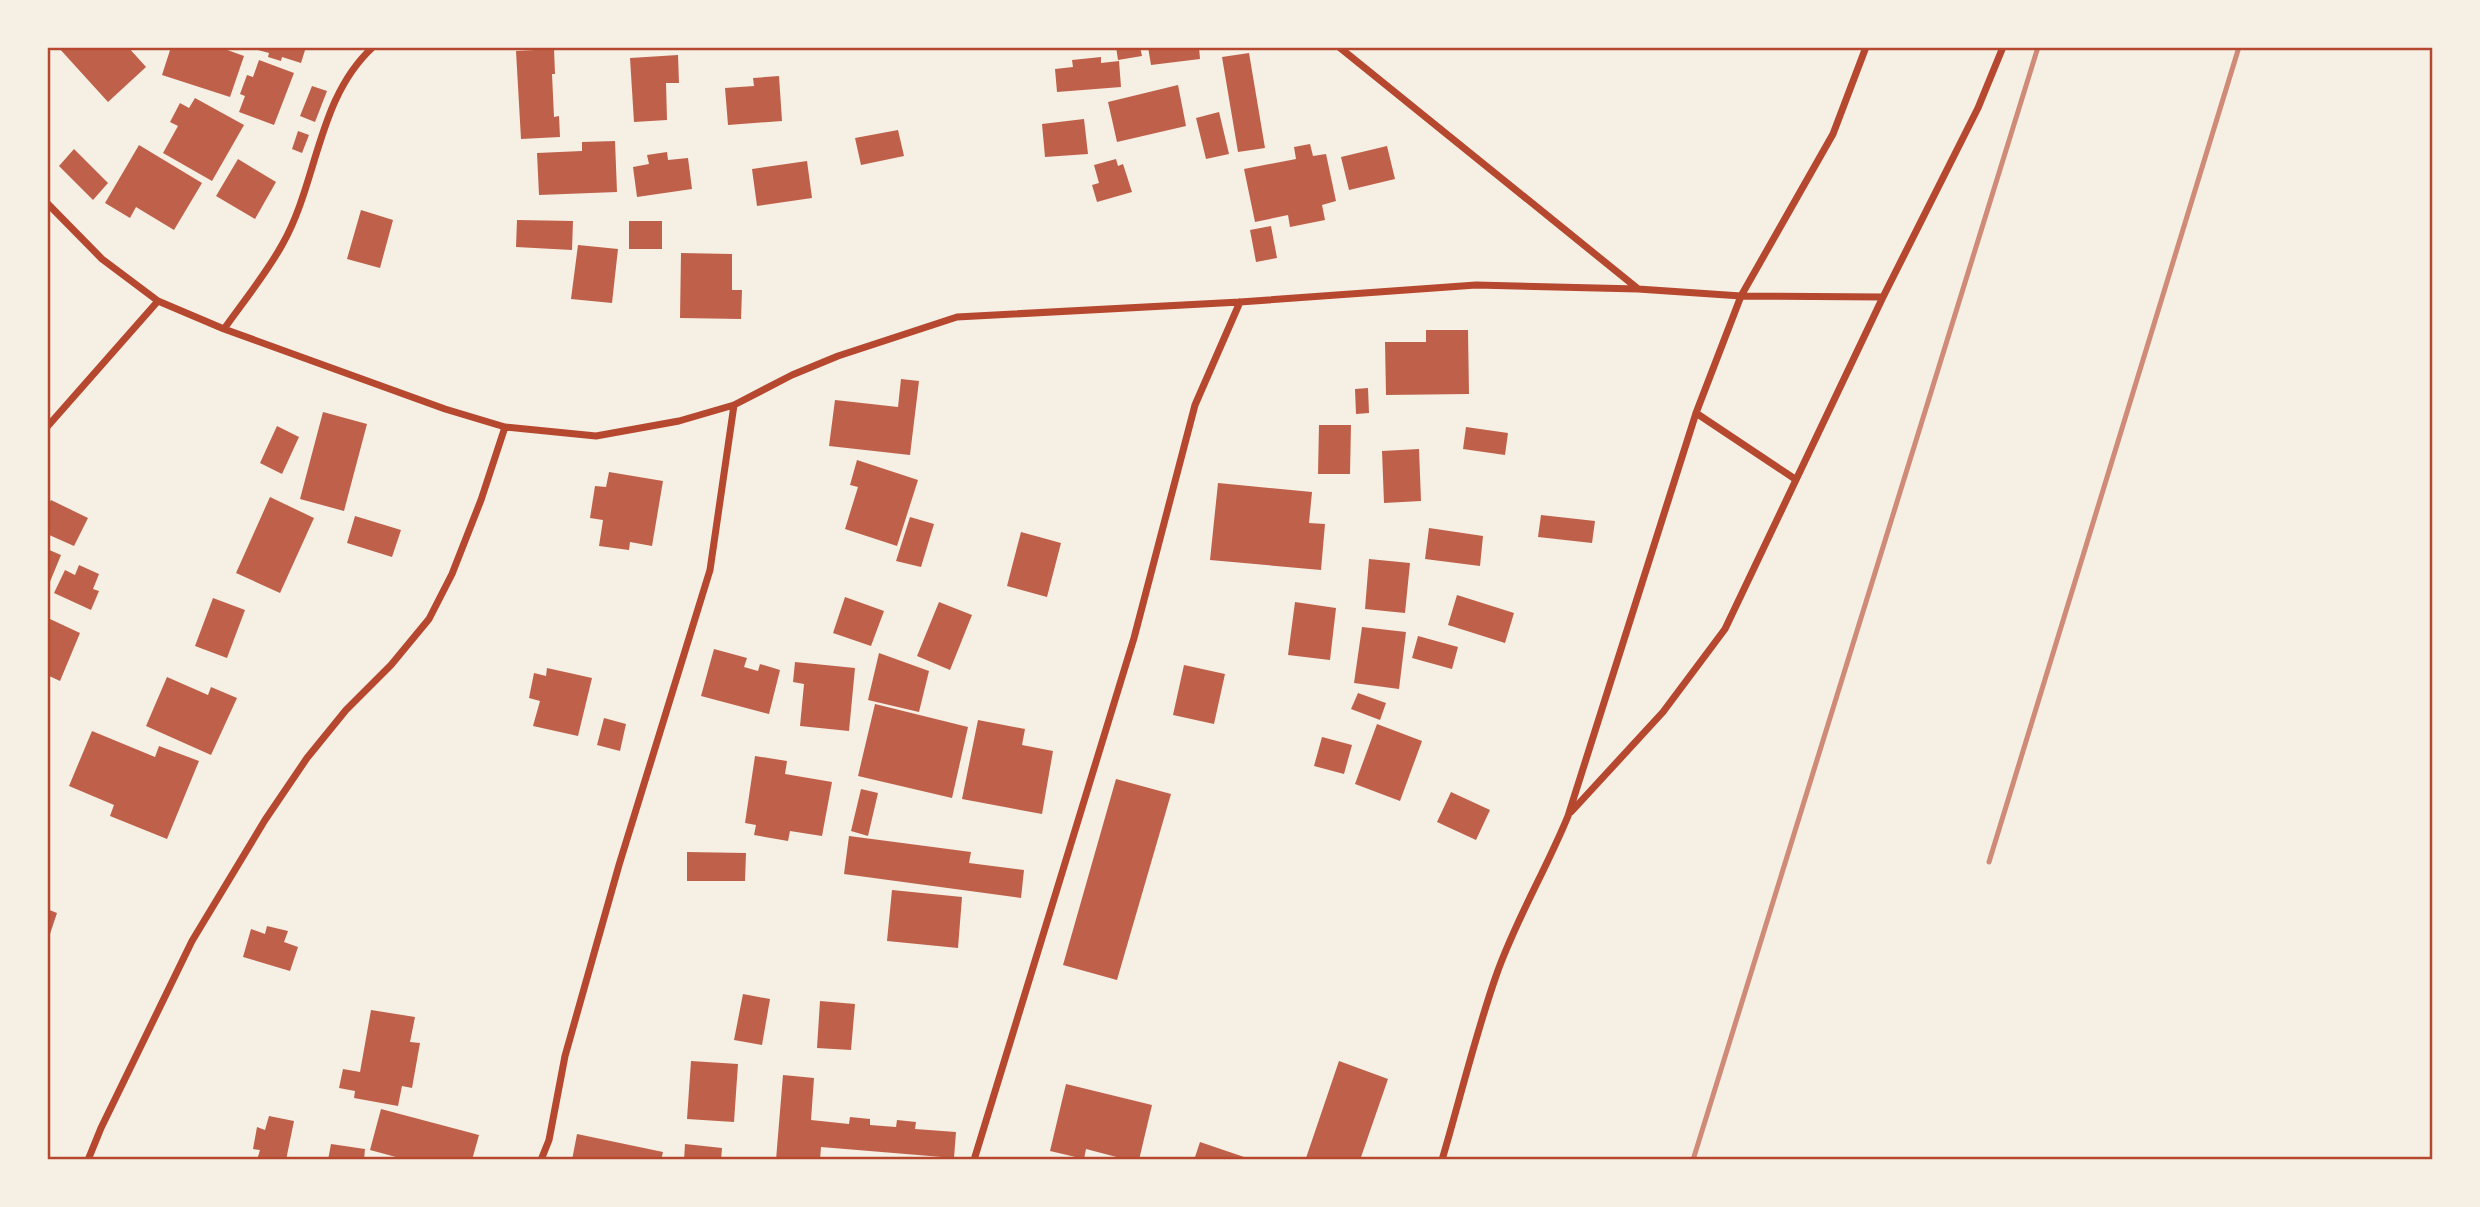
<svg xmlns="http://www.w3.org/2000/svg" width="2480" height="1207" font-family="Karla,sans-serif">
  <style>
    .building { fill: #bf614a }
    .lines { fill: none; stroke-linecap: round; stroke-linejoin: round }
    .minor { stroke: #b5482f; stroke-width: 7 }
    .rail { stroke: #cf8b77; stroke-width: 5 }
    .neatline { fill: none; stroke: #b5482f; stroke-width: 2.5 }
  </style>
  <rect width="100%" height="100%" fill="#f6efe4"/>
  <!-- building -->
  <path class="building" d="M58 47H128L146 67 108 102Z
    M171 47H219L244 56 230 97 162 75Z
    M259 47H306L301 63 282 57 281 61 268 57 269 53 258 50Z
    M1116 47H1140L1142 56 1118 60Z
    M1148 47H1199L1200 59 1151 65Z
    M554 49 555 74H552L554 117 559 116 560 137 521 139 516 51Z
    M1249 53 1265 148 1238 152 1222 57Z
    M678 55 679 83H666L667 120 634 122 630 58Z
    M1101 57V63L1119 61 1121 87 1057 92 1055 69 1073 67 1072 60Z
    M259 60 294 73 274 125 239 112 245 96 240 94 247 75 253 77Z
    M779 76 782 121 728 125 725 88 754 86 753 78Z
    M1178 85 1186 126 1117 142 1108 102Z
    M312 86 327 91 315 122 300 116Z
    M195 98 244 125 212 181 163 153 178 126 170 122 180 103 189 108Z
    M1219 112 1229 154 1206 159 1196 118Z
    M1084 119 1088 154 1045 157 1042 124Z
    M898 130 904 156 861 165 855 138Z
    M298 131 309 135 302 153 292 149Z
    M615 141 617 192 539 195 537 153 582 151V142Z
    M1310 144 1313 156 1326 154 1336 201 1322 205 1325 220 1290 227 1288 215 1255 222 1244 169 1296 159 1294 147Z
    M139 145 202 183 174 230 136 207 130 218 105 203Z
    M1387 146 1395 179 1349 190 1341 157Z
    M74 149 108 183 93 200 59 166Z
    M667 152 668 160 688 158 692 189 637 197 633 167 649 164 647 155Z
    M238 159 276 182 255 219 216 196Z
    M1116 159 1118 166 1123 164 1132 192 1097 202 1092 185 1099 183 1094 165Z
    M807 161 812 198 757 206 752 169Z
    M361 210 393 220 380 268 347 259Z
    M517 220 573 221 572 250 516 247Z
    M629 221H662V249H629Z
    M1271 226 1277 258 1256 262 1250 230Z
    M578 245 618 249 612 303 571 299Z
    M681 253 732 254V290H742L741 319 680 318Z
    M1426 330H1468L1469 394 1386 395 1385 342H1426Z
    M901 379 919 381 910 455 829 446 835 400 898 407Z
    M1368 388 1369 413 1356 414 1355 389Z
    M323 412 367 424 344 511 300 499Z
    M1319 425H1351L1350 474H1318Z
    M277 426 299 437 282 474 260 463Z
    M1466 427 1508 433 1505 455 1463 449Z
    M1419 449 1421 501 1384 503 1382 451Z
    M857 460 918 480 897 546 845 529 858 487 850 485Z
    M609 472 663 481 652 546 630 542 629 550 599 546 603 520 590 518 595 486 606 487Z
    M1218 483 1312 492 1309 523 1325 524 1321 570 1210 560Z
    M270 497 314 518 280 593 236 573Z
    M51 500 88 518 74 546 47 534V507Z
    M1541 515 1595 521 1592 543 1538 537Z
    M355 516 401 530 392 557 347 543Z
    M910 517 934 524 921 567 896 561Z
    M1429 528 1483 536 1480 566 1425 559Z
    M1021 532 1061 543 1047 597 1007 586Z
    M47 549 61 555 47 589Z
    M1369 559 1410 563 1405 613 1365 609Z
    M79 565 99 574 93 589 99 591 91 610 54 593 65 570 75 575Z
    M1457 595 1514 613 1505 643 1448 625Z
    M845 597 884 611 871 646 833 633Z
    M213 598 245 610 227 658 195 646Z
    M939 602 972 615 950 670 917 656Z
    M1295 602 1336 608 1330 660 1288 655Z
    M50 619 80 633 60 681 47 675V625Z
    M1362 627 1406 632 1399 689 1354 683Z
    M1418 636 1458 647 1452 669 1412 658Z
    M714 649 747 658 744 667 758 671 760 664 780 670 769 714 701 696Z
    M879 653 929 671 919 712 868 700Z
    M795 662 855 668 849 731 800 726 804 684 793 682Z
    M1184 665 1225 674 1214 724 1173 715Z
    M547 668 592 678 578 736 533 726 540 701 529 698 534 673 546 676Z
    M167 677 208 695 211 687 237 698 211 755 146 726Z
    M1358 693 1386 703 1380 720 1351 709Z
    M875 704 968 727 952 798 858 776Z
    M604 718 626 724 620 751 597 745Z
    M978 720 1025 729 1022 745 1053 751 1042 814 962 799Z
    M1377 724 1422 741 1400 801 1355 784Z
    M92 731 155 757 159 746 199 761 167 839 110 816 114 805 69 786Z
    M1322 737 1352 745 1344 774 1314 766Z
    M755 756 787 761 785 774 832 782 822 836 790 831 788 841 754 835 756 825 745 823Z
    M1116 779 1171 794 1117 980 1063 965Z
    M861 789 878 793 868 836 851 831Z
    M1451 792 1490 810 1476 840 1437 822Z
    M849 836 971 852 969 863 1024 870 1021 898 844 874Z
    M687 852 746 853 745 881H687Z
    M892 890 962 897 958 948 887 941Z
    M47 909 57 913 48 940H47Z
    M267 926 288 931 284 942 298 947 290 971 243 957 251 929 265 934Z
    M743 994 770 999 762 1045 734 1040Z
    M820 1001 855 1004 851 1050 817 1048Z
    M371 1010 415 1017 410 1042 420 1043 412 1088 402 1086 398 1106 354 1098 355 1091 339 1088 343 1069 360 1072Z
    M691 1061 738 1064 734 1122 687 1119Z
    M1339 1061 1388 1079 1360 1160H1312L1306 1158Z
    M783 1075 814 1078 811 1120 849 1124 850 1117 870 1119V1125L896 1127 897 1120 916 1122 915 1129 956 1132 954 1158 821 1147 820 1160H776Z
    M1066 1084 1152 1105 1139 1160H1128L1086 1149 1084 1159 1050 1151Z
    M381 1109 479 1135 472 1160H407L370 1150Z
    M269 1116 294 1121 286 1160H257L260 1150 253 1149 257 1127 265 1130Z
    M577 1134 663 1152 661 1160H572Z
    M1200 1142 1250 1159V1160H1194Z
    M331 1144 365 1149 364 1160H328Z
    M685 1144 722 1148 721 1160H684Z"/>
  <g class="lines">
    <!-- minor -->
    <path class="minor" d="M1339 47 1637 288
      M47 203 102 259 158 301 224 329 445 409 505 427 596 436 679 421 734 405 792 375 838 356 957 317 1240 302 1476 285 1638 289 1741 296 1883 297
      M224 329C243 302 266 274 282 245 318 182 317 98 373 47
      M1696 413 1795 479
      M47 427 158 301
      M1571 812 1663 712 1725 629 1883 297 1978 108 2003 47
      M88 1160 101 1128 192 941 265 820 307 758 346 710 391 665 429 619 452 574 481 500 505 427
      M541 1160 549 1140 565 1056 619 865 710 570 734 405
      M974 1160 1134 638 1195 405 1240 302
      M1442 1160C1460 1099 1475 1036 1496 976 1515 921 1546 870 1568 816L1696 413 1741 296 1833 134 1866 47"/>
    <!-- rail -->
    <path class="rail" d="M1989 862 2239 47
      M1693 1160 2038 47"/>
  </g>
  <!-- border -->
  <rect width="2480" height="1207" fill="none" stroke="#f6efe4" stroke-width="98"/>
  <rect x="49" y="49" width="2382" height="1109" class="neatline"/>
</svg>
